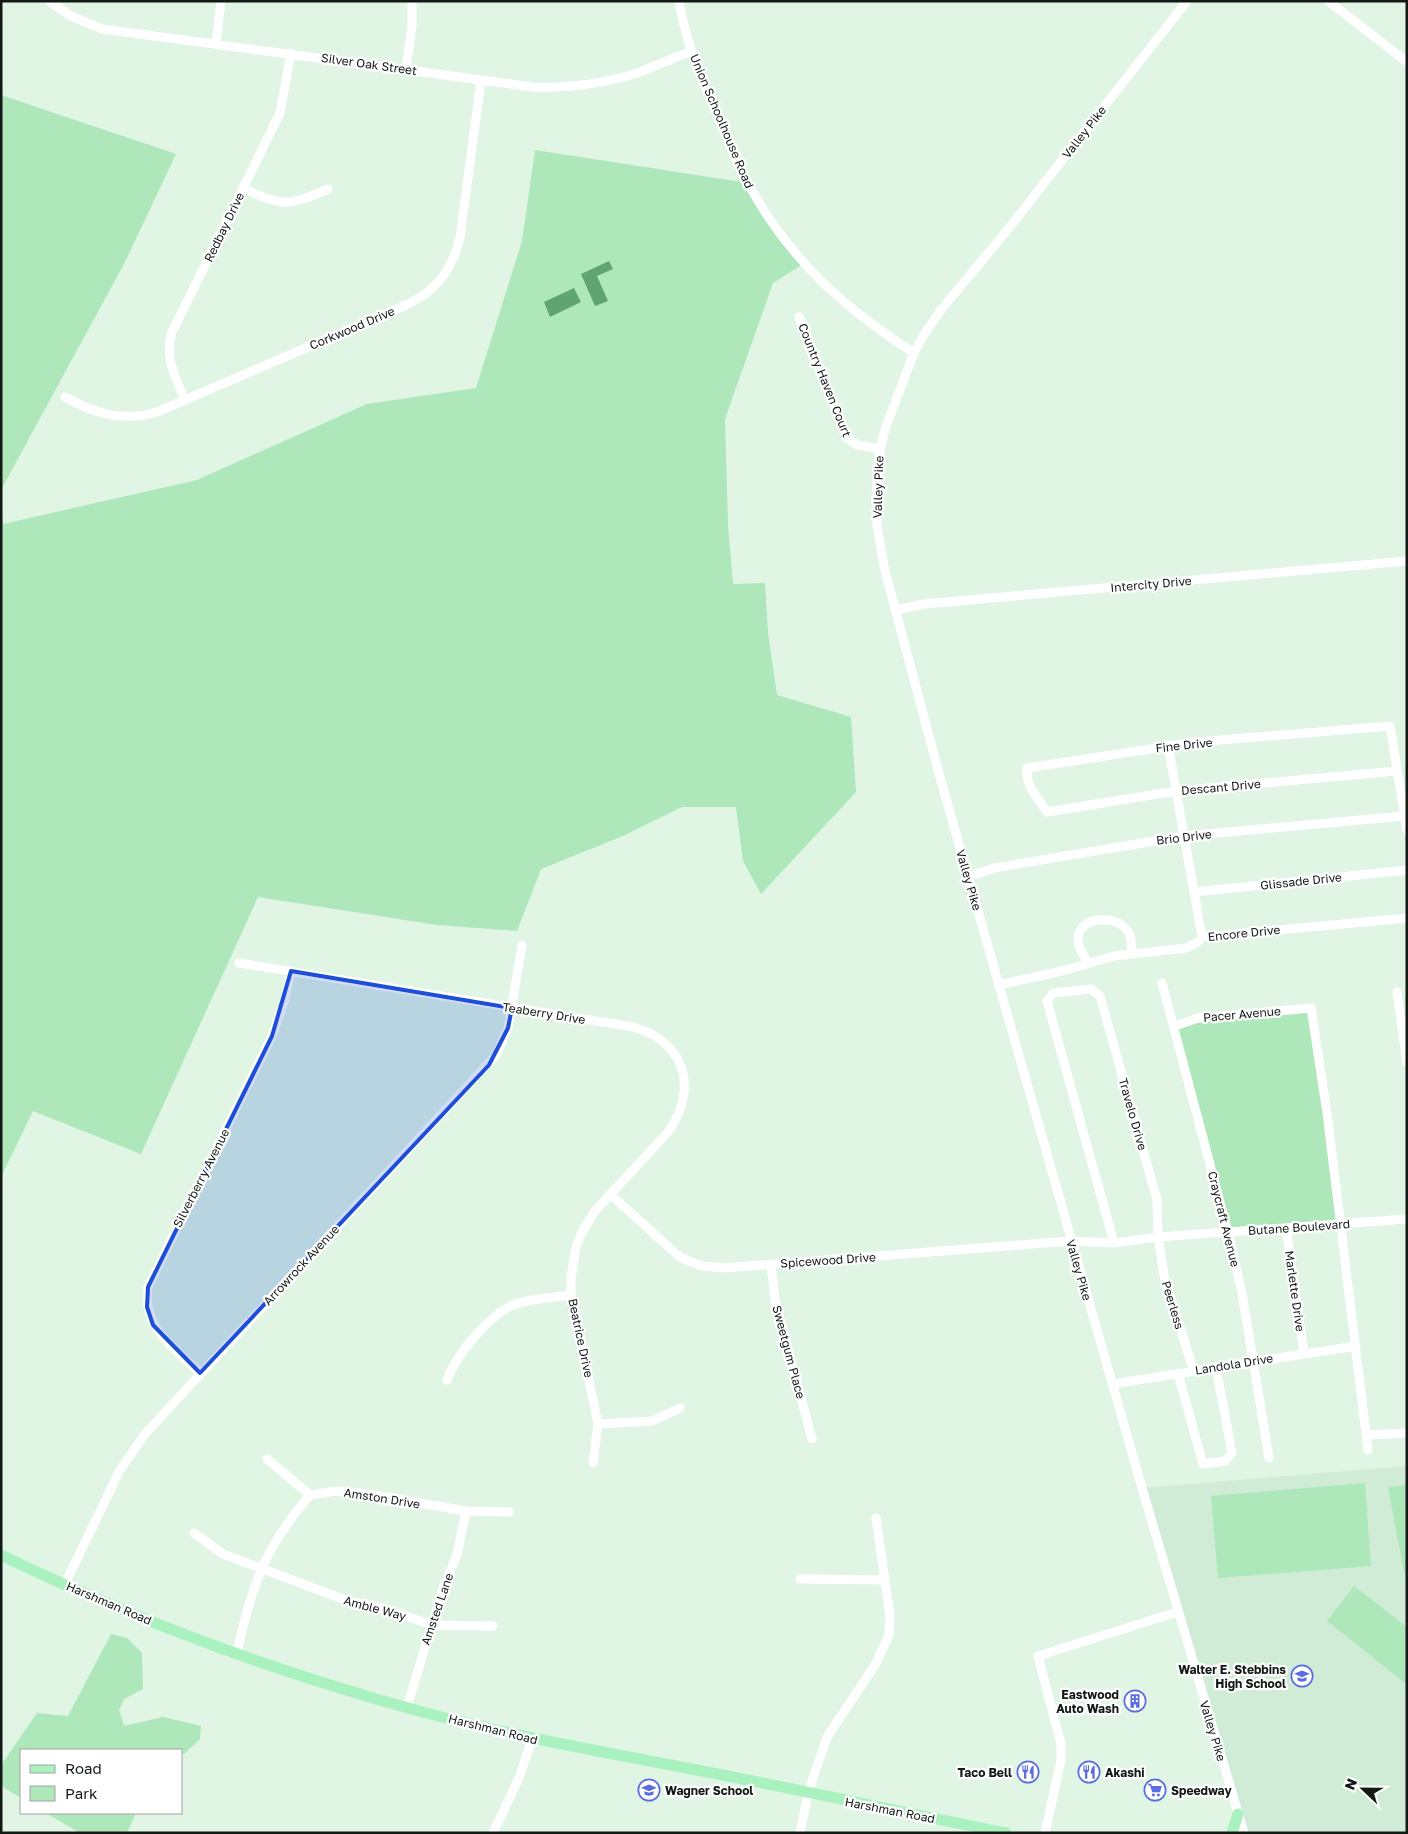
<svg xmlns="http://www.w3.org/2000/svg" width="1408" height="1834" font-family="'Golos Text',sans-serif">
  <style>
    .built { fill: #d0ecd6 }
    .green { fill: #ade7ba }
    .water { fill: #5fa472 }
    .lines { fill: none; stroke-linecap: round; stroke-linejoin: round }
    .minor { stroke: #fff; stroke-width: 9 }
    .major { stroke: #a9f2bf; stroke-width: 11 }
    .marked { fill: #1d4ed8; fill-opacity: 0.2; stroke: #1d4ed8; stroke-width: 4; stroke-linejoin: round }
    .labels { text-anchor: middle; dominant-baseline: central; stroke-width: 4.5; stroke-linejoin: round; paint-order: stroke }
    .street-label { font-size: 12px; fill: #131a15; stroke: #fff }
    .poi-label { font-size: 12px; font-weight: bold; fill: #131a15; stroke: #fff; text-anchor: end }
  </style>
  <rect width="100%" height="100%" fill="#e0f5e4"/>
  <!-- built -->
  <path class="built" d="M1407 1466V1833H1249L1238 1814 1142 1488Z"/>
  <!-- green -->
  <path class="green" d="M1 95 176 154 125 262 1 490Z
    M535 150 748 183 803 264 773 283 725 419 728 525 733 584 765 583 768 633 777 695 851 717 856 792 761 894 743 861 736 807H682L623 836 541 869 517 931 437 925 258 897 141 1154 33 1111 1 1177V508L3 524 197 480 367 404 476 388 522 241Z
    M1311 1008 1340 1224 1227 1233 1175 1026Z
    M1365 1483 1371 1566 1218 1578 1211 1496Z
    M1407 1485V1571L1404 1572 1388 1487Z
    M1354 1586 1407 1627V1680L1405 1683 1327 1621Z
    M111 1634 127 1638 142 1653 143 1689 124 1699 119 1710 124 1726 163 1717 201 1726 200 1739 184 1754H181V1750H21V1798L1 1786V1765L37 1713 68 1716Z
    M46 1813H136L127 1833H80Z"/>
  <!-- water -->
  <path class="water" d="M609 261 613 269 597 276 608 301 595 306 581 274Z
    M574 288 581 302 550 317 544 302Z"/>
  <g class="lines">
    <!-- minor -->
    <path class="minor" d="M49 1 71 16 102 29 533 87C569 88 603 84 637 73 656 66 673 58 692 51
      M679 1C685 40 701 76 716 112 727 137 736 162 749 185 789 259 844 308 914 353
      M1187 1 1009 228 941 310 923 336 914 353 885 429 879 456 876 498 877 525 884 567 941 781 1142 1488 1244 1833
      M1328 1 1407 62
      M216 43 221 1
      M406 69 412 26V1
      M243 188C282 207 289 206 328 189
      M799 317 847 438 857 445 880 449
      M65 397C95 414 123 422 157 412L408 304C437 290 453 269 460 237L481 80
      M185 400C175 377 164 357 172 332L280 113 291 53
      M895 610 924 604 1407 561
      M1168 745 1202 937
      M1397 771 1176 791 1047 812C1038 798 1025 785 1027 768L1196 742 1390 726 1407 830
      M968 877 994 868 1184 836 1404 816
      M1195 892 1407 870
      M1087 962C1084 956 1078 947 1078 940 1077 916 1116 914 1127 930 1132 935 1131 946 1132 953
      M239 963 633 1027C686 1042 698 1088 669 1131L595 1211 583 1230 576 1247 571 1278V1295L598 1424 593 1463
      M1162 983 1230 1240 1242 1293 1269 1458
      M998 985 1062 971 1114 956 1186 948 1198 942 1202 937 1407 918
      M1397 992 1407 1063
      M1175 1026 1198 1018 1311 1008 1327 1113 1368 1450
      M611 1195 681 1258 702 1266 724 1268 1071 1241 1114 1243 1158 1237 1407 1219
      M1286 1228 1304 1353
      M1114 1243 1047 1001 1053 993 1091 989 1100 996 1157 1200 1158 1237 1165 1281 1194 1371
      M771 1265 775 1300 812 1439
      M200 1373C174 1348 142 1327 148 1287L272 1036 285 1000 291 971
      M1178 1374 1203 1464 1225 1461 1232 1453 1216 1368
      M447 1380C456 1355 488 1316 513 1305 530 1298 552 1298 571 1295
      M1112 1384 1356 1346
      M598 1424 652 1421 680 1408
      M1366 1435 1407 1433
      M267 1459 310 1495 336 1491 368 1494 466 1511 509 1512
      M194 1533 223 1554 348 1601 383 1608 432 1625 493 1626
      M800 1579 885 1580
      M65 1584 120 1470 145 1434 496 1055 508 1028 522 945
      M237 1653C251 1587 265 1547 310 1495
      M407 1707 443 1588 457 1555 466 1511
      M493 1833 519 1778 532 1739
      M800 1833 808 1793 827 1737 875 1665 889 1635 890 1616 876 1518
      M1045 1833 1061 1760V1744L1038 1656 1177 1612"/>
    <!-- major -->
    <path class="major" d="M1 1555C135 1620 276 1672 419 1711 511 1736 604 1752 697 1770 800 1790 903 1812 1006 1833
      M1232 1833 1238 1814"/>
  </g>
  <!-- marked area -->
  <path class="marked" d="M291 971 512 1008 508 1028 489 1065 200 1373 153 1325 147 1307 148 1287 272 1036Z"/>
  <!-- icons -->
  <defs>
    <g id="school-ring" transform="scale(1.125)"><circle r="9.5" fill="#fff" stroke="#5a6ce2" stroke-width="1.5"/><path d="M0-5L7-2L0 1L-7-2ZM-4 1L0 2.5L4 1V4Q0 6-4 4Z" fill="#5a6ce2"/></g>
    <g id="building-ring" transform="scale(1.125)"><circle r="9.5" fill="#fff" stroke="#5a6ce2" stroke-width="1.5"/><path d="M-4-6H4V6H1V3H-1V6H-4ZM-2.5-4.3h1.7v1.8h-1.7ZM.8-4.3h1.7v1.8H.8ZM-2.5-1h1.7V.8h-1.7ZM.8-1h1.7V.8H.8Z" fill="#5a6ce2"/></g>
    <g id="restaurant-ring" transform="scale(1.125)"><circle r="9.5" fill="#fff" stroke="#5a6ce2" stroke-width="1.5"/><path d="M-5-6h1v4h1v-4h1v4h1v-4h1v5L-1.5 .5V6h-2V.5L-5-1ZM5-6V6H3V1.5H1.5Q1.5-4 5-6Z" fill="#5a6ce2"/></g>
    <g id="supermarket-ring" transform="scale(1.125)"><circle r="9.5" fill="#fff" stroke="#5a6ce2" stroke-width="1.5"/><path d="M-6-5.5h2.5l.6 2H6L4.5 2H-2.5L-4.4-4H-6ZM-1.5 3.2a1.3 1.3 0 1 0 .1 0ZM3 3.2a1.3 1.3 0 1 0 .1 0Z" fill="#5a6ce2"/></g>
  </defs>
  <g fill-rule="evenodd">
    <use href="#school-ring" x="1302" y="1676"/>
    <use href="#building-ring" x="1135" y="1701"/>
    <use href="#restaurant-ring" x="1028" y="1772"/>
    <use href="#restaurant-ring" x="1089" y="1772"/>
    <use href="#school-ring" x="649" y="1790"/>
    <use href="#supermarket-ring" x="1155" y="1790"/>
  </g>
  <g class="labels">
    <!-- street labels -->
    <g class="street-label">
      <text transform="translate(369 64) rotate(8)">Silver Oak Street</text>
      <text transform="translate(722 121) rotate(67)">Union Schoolhouse Road</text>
      <text transform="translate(1084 132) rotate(-52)">Valley Pike</text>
      <text transform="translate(224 227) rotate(-64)">Redbay Drive</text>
      <text transform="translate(352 328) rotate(-23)">Corkwood Drive</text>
      <text transform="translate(825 380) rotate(68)">Country Haven Court</text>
      <text transform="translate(878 487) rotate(-88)">Valley Pike</text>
      <text transform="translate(1151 584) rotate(-5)">Intercity Drive</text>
      <text transform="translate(1184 745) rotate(-6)">Fine Drive</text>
      <text transform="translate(1221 787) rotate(-5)">Descant Drive</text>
      <text transform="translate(1184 837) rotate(-7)">Brio Drive</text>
      <text transform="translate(969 880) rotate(74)">Valley Pike</text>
      <text transform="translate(1301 881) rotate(-6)">Glissade Drive</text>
      <text transform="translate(1244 933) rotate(-6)">Encore Drive</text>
      <text transform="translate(544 1013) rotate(9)">Teaberry Drive</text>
      <text transform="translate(1242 1014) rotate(-5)">Pacer Avenue</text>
      <text transform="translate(1133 1114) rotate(74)">Travelo Drive</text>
      <text transform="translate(201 1178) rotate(-63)">Silverberry Avenue</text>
      <text transform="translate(1224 1219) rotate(76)">Craycraft Avenue</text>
      <text transform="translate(1299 1227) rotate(-4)">Butane Boulevard</text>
      <text transform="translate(828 1260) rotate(-4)">Spicewood Drive</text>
      <text transform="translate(301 1265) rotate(-47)">Arrowrock Avenue</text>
      <text transform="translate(1079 1270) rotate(74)">Valley Pike</text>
      <text transform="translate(1295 1291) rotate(82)">Marlette Drive</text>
      <text transform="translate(1173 1305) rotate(73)">Peerless</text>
      <text transform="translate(581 1338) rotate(78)">Beatrice Drive</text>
      <text transform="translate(789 1352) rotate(75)">Sweetgum Place</text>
      <text transform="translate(1234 1364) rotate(-9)">Landola Drive</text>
      <text transform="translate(382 1498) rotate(9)">Amston Drive</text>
      <text transform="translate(109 1603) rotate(23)">Harshman Road</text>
      <text transform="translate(375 1608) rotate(15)">Amble Way</text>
      <text transform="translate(437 1609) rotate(-71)">Amsted Lane</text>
      <text transform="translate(493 1729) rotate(14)">Harshman Road</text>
      <text transform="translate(1213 1731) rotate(73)">Valley Pike</text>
      <text transform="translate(890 1810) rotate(11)">Harshman Road</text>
    </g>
    <!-- poi labels -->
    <g class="poi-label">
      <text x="1286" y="1669">Walter E. Stebbins<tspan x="1286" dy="14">High School</tspan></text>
      <text x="1119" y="1694">Eastwood<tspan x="1119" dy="14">Auto Wash</tspan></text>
      <text x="1012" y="1772">Taco Bell</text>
      <text x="1105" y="1772" text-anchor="start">Akashi</text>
      <text x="665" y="1790" text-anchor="start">Wagner School</text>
      <text x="1171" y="1790" text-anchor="start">Speedway</text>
    </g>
  </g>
  <!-- border -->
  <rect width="1408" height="1834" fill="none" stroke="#131a15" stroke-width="5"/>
  <!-- legend -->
  <rect x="20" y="1749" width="162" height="65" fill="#ffffff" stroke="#a1a3a1"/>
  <rect x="30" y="1765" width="25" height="8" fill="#a9f2bf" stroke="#a1a3a1"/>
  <text x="65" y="1774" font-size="15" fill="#131a15">Road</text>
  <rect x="30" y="1786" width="25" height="15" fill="#ade7ba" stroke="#a1a3a1"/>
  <text x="65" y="1799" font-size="15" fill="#131a15">Park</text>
  <!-- north arrow -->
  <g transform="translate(1363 1789) rotate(292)" stroke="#ffffff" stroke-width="4" paint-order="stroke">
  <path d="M0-4L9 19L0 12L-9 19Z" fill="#131a15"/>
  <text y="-8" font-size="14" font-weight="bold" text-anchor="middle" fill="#131a15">N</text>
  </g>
</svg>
